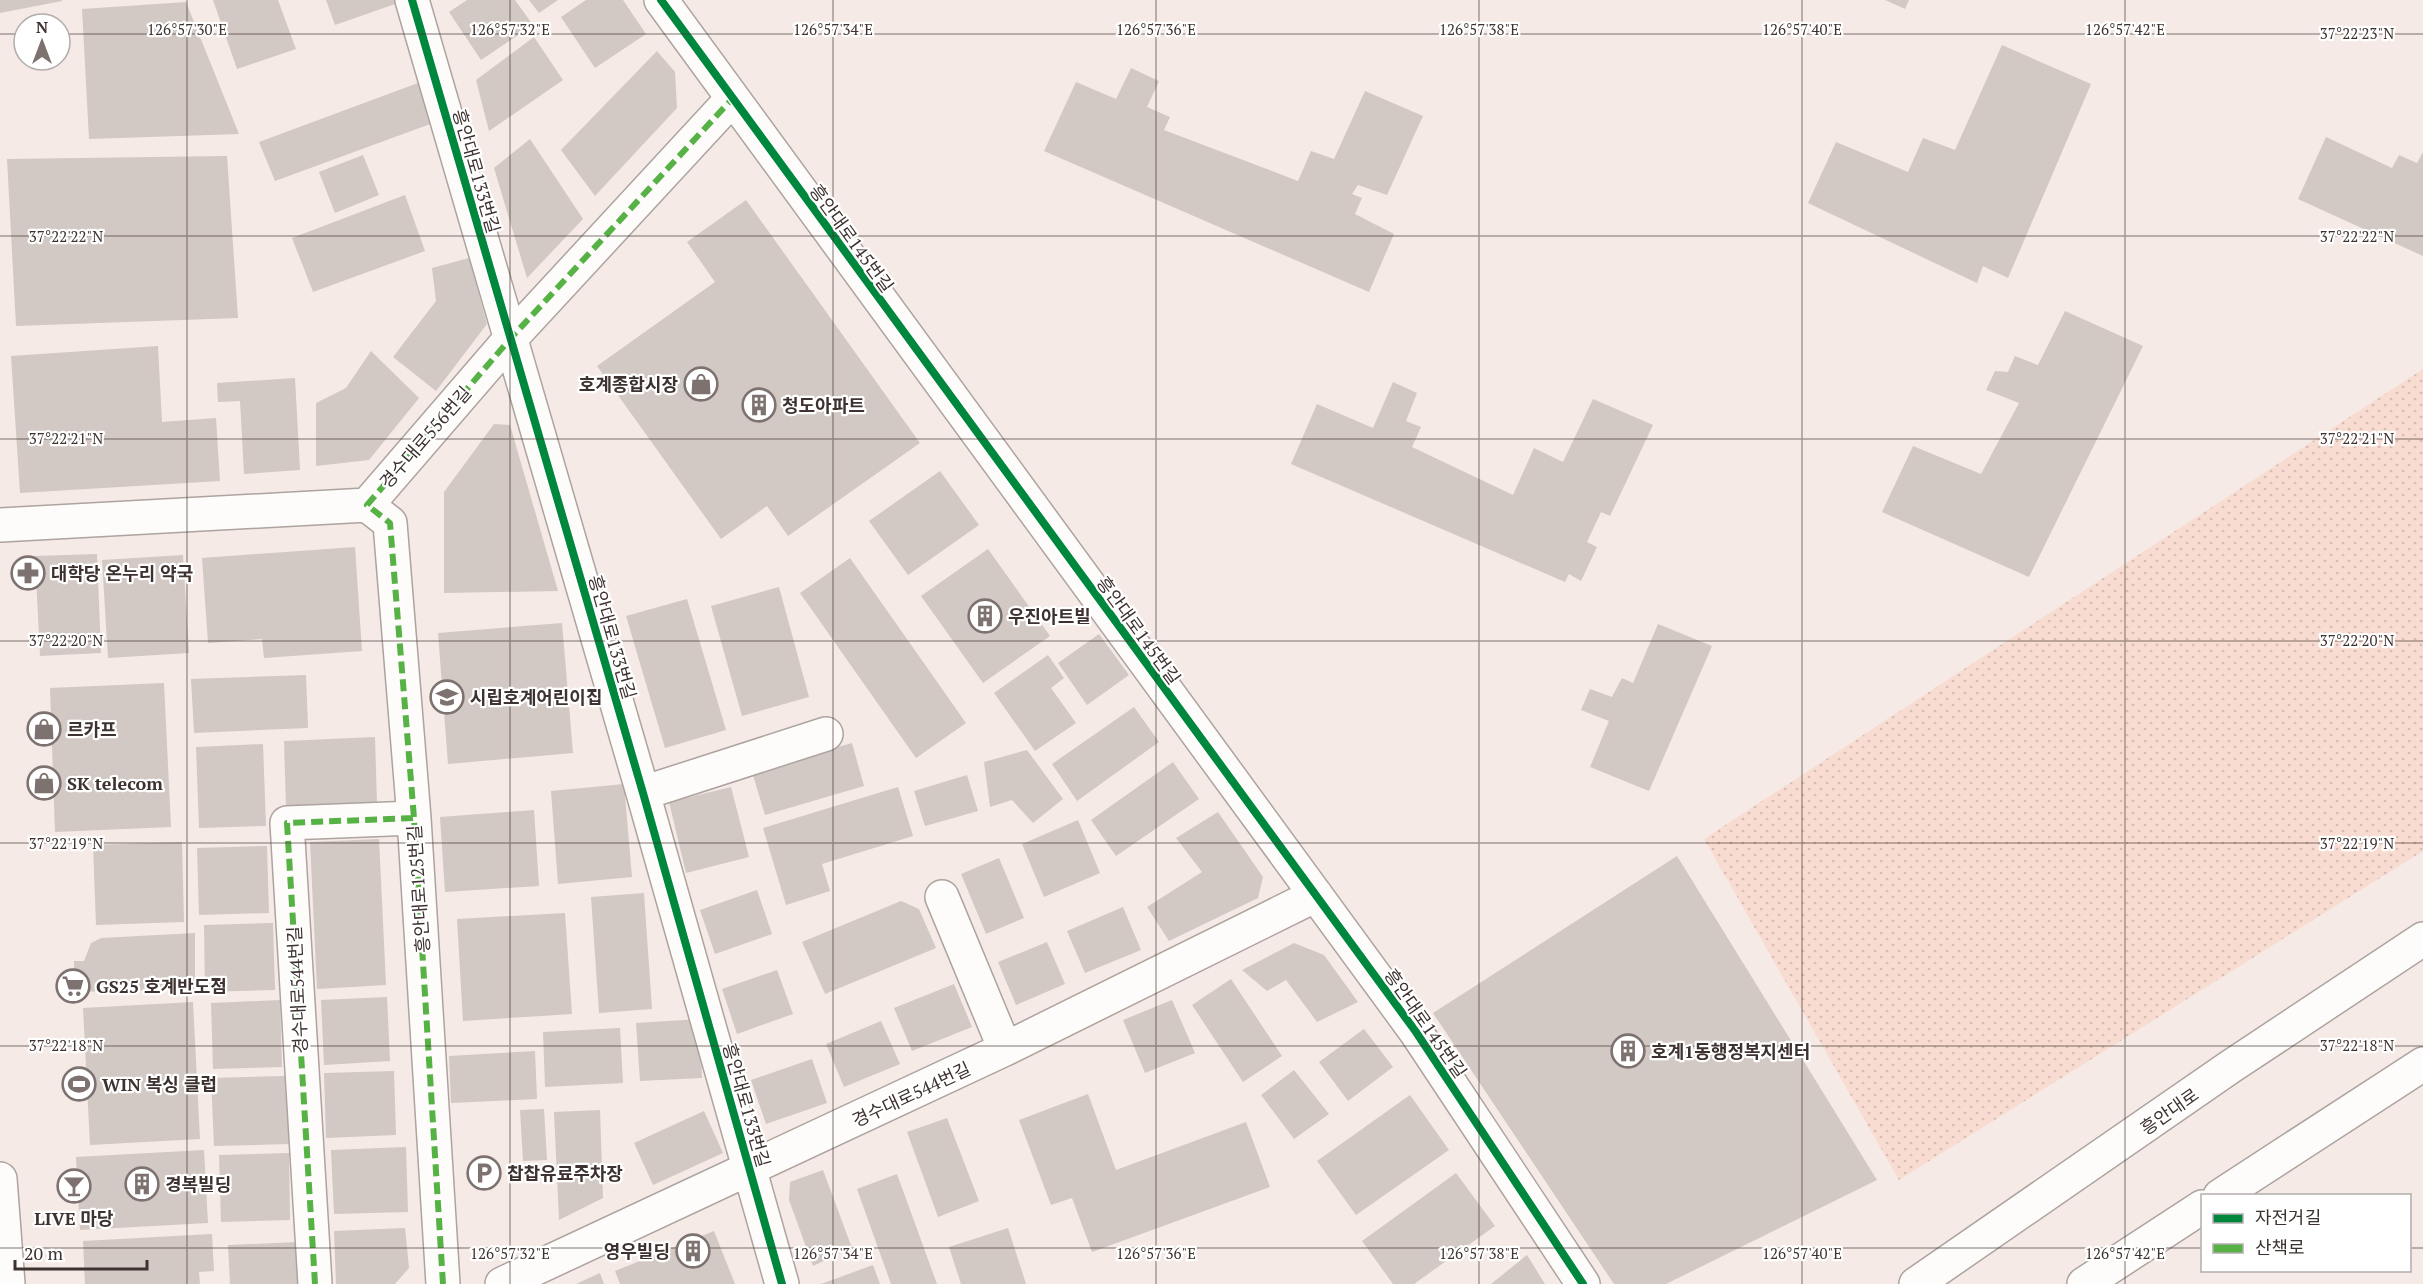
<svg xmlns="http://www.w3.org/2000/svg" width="2423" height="1284" font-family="'PT Serif','Noto Sans KR',serif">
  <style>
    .park { fill: url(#park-dots) }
    .building { fill: #d2c8c4 }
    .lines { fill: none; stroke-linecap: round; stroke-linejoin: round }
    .minor-casing { stroke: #ada39f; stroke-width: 36 }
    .major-casing { stroke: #ada39f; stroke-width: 36 }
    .minor { stroke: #fefcfb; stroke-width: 33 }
    .major { stroke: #fefcfb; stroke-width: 33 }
    .quiet { stroke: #57b246; stroke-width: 6; stroke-dasharray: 12 6; stroke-linecap: butt }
    .cycleway-casing { stroke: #fff; stroke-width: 11 }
    .cycleway { stroke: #00873e; stroke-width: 8 }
    .ticks { fill: none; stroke: #3d322f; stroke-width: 1.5; stroke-opacity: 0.45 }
    .labels { text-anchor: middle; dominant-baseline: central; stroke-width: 4.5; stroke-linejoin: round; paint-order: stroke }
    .street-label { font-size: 18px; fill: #3d322f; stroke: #fff }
    .poi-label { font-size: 18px; font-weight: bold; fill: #3d322f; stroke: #fff; text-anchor: start }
    .ticks-label { font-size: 15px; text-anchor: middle; fill: #3d322f; stroke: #fff; stroke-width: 4.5; stroke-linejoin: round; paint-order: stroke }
  </style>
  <defs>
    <pattern id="park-dots" width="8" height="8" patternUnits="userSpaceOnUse" patternTransform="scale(1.5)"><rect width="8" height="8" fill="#f9dcd1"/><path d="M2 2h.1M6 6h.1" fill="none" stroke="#d6bdb4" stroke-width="1.8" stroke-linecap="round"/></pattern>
  </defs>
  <rect width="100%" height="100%" fill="#f5eae5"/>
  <!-- park -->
  <path class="park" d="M2423 369V851L1899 1180 1704 839Z"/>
  <!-- building -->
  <path class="building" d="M0 0H62V1L0 13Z
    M213 0H278L296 49 237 69Z
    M326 0H397L398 3 335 25Z
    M467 0H515L533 25 481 60 449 12Z
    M529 0H558L539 13Z
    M586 0H623L646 34 595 68 561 17Z
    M1885 0H1909L1905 9Z
    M186 2 239 134 89 139 82 9Z
    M534 37 563 80 489 131 476 80Z
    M2002 45 2091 84 2008 278 1983 266 1977 283 1808 203 1836 142 1908 172 1923 138 1955 150Z
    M657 51 675 72 677 108 595 196 561 150Z
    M1131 68 1159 81 1147 107 1170 117 1164 130 1298 181 1311 151 1334 159 1365 91 1423 116 1387 195 1358 185 1352 194 1362 198 1355 214 1394 234 1369 292 1044 151 1076 82 1116 99Z
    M418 83 433 123 275 181 259 142Z
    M2326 137 2392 168 2399 155 2417 163 2423 152V256L2298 199Z
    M530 139 583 219 527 278 494 168Z
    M363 155 379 195 335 213 319 172Z
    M227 156 238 318 16 326 7 159Z
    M405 195 425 251 313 292 292 238Z
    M746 200 920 443 788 536 767 506 721 539 597 366 715 282 687 242Z
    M469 258 487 324 436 391 393 357 436 301 432 268Z
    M2065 311 2143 346 2029 577 1882 512 1913 446 1981 474 2019 403 1986 390 1995 371 2008 372 2015 356 2038 365Z
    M158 346 162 422 216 418 220 481 20 493 11 356Z
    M371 351 419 398 369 460 316 466V403L346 388Z
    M295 378 300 470 244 474 240 401 218 402 217 383Z
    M1393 382 1417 393 1406 421 1421 427 1412 447 1513 495 1534 448 1563 462 1593 399 1653 425 1610 516 1601 512 1587 542 1597 547 1581 581 1569 574 1565 582 1291 464 1317 404 1373 428Z
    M494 424 510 425 558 591 444 593V492Z
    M940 471 979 525 908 575 869 521Z
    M355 547 362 651 264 658 262 639 208 643 202 558Z
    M988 549 1050 636 983 683 921 596Z
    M97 554 101 653 40 656 35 556Z
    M183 555 189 653 108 658 102 560Z
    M850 558 966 723 916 758 800 593Z
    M779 587 809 697 742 716 711 606Z
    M687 599 726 730 665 748 626 616Z
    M562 623 573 753 448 764 438 633Z
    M1658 624 1712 646 1649 791 1590 767 1609 721 1581 710 1590 689 1612 697 1622 678 1633 683Z
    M1099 634 1129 675 1087 705 1058 663Z
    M1048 655 1064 678 1051 688 1076 723 1035 751 994 693Z
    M306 675 308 728 194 733 191 679Z
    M164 683 171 827 55 832 50 688Z
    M1134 707 1159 742 1077 801 1052 764Z
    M375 737 377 803 286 807 284 741Z
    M852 743 864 786 765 815 752 772Z
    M263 744 266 826 199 828 196 747Z
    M1027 750 1063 799 1033 823 1012 800 990 807 984 762Z
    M1173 762 1199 799 1116 856 1091 820Z
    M967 775 978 811 925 826 914 791Z
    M624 784 632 877 558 884 551 791Z
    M731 787 749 857 686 873 669 802Z
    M898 787 913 836 822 864 830 891 786 905 763 828Z
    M534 810 539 886 445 892 440 817Z
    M1218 812 1263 877 1258 898 1169 941 1147 907 1202 872 1176 838Z
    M1078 820 1100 873 1044 897 1022 844Z
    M379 839 386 985 317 989 310 842Z
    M182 842 184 922 96 925 93 845Z
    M267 846 269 913 199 915 197 848Z
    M1677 856 1877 1180 1666 1284H1614L1433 1013Z
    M999 858 1024 918 986 934 961 874Z
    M757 890 772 934 715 954 700 910Z
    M644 893 652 1009 599 1013 591 897Z
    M901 901 919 909 936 948 825 994 802 942Z
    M1123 907 1141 950 1085 973 1067 931Z
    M565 913 572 1014 463 1021 457 919Z
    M273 923 275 990 205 992 204 925Z
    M195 933V989L75 992 74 961H84L91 943 101 938Z
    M1047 942 1065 984 1016 1005 998 962Z
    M1294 943 1324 955 1358 1002 1317 1022 1286 980 1267 991 1242 970Z
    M777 970 793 1014 737 1034 722 989Z
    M1231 979 1282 1056 1243 1082 1192 1005Z
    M954 984 972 1027 912 1051 894 1008Z
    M387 997 390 1061 324 1065 321 1000Z
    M280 1000 282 1067 213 1069 211 1003Z
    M1172 1000 1195 1053 1145 1073 1123 1020Z
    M193 1002 200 1139 90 1145 83 1008Z
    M700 1019 702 1078 640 1081 636 1023Z
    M881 1021 900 1064 844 1087 826 1044Z
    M620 1028 623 1083 545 1087 543 1032Z
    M1364 1029 1393 1067 1348 1101 1319 1062Z
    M535 1051 537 1099 451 1103 449 1056Z
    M812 1059 827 1103 766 1124 751 1080Z
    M1294 1070 1329 1114 1294 1139 1261 1095Z
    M394 1071 396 1135 326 1138 324 1073Z
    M286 1076 289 1144 214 1146 211 1078Z
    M1088 1094 1116 1170 1246 1122 1270 1187 1092 1252 1072 1198 1051 1205 1019 1120Z
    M1410 1095 1449 1150 1356 1215 1317 1161Z
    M544 1109 547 1160 523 1161 520 1110Z
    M600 1110 603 1198 559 1220 554 1112Z
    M704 1111 723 1153 653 1185 634 1143Z
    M947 1118 979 1201 938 1217 907 1132Z
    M406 1147 408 1212 334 1214 331 1150Z
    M204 1150 208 1223 80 1230 76 1157Z
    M289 1153 290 1220 221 1222 219 1155Z
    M823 1170 852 1248 813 1266 789 1200 790 1182Z
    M1456 1173 1495 1226 1414 1284H1393L1362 1241Z
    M897 1174 937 1284H891L857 1189Z
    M405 1228 409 1268 395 1284H336L334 1231Z
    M1008 1228 1026 1284H961L949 1247Z
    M714 1231 735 1284H620L615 1271Z
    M212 1234 214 1271 199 1272 200 1284H85L83 1241Z
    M298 1242 300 1284H230L228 1245Z
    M1527 1255 1545 1284H1491Z
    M873 1265 880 1284H821Z
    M600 1273 604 1284H576Z"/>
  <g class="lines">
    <!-- minor casing -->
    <g class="minor-casing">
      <path id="minor" d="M412 0 643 793 782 1284
        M661 0 1416 1032 1583 1284
        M367 505 390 523 414 818 443 1284
        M0 525 367 505 511 338 732 99
        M643 793 826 734
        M942 897 1005 1049
        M315 1284 287 823 414 818
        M502 1284 1005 1049 1316 895"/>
    </g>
    <!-- major casing -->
    <g class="major-casing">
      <path id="major" d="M0 1179 8 1284
        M2220 1196 2423 1064
        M1916 1284 2230 1067 2423 939
        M2084 1284 2202 1207"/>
    </g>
    <!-- minor -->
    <use href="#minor" class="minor"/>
    <!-- major -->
    <use href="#major" class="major"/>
    <!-- quiet -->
    <path class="quiet" d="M315 1284 287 823 414 818
      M443 1284 414 818 390 523 367 505 511 338 732 99"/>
    <!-- cycleway casing -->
    <g class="cycleway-casing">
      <path id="cycleway" d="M412 0 643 793 782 1284
        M661 0 1416 1032 1583 1284"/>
    </g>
    <!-- cycleway -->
    <use href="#cycleway" class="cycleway"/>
  </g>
  <!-- ticks -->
  <path class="ticks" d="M187 0V1284M510 0V1284M833 0V1284M1156 0V1284M1479 0V1284M1802 0V1284M2125 0V1284M0 34H24M60 34H2423M0 236H2423M0 439H2423M0 641H2423M0 843H2423M0 1046H2423M0 1248H2202M2410 1248H2423"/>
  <!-- icons -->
  <defs>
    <g id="shop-ring" transform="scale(1.725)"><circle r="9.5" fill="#fff" stroke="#7d726f" stroke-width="1.5"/><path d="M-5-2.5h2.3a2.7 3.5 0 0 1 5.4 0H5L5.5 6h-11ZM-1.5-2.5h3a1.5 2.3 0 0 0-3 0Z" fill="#7d726f"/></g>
    <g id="building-ring" transform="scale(1.725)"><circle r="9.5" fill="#fff" stroke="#7d726f" stroke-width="1.5"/><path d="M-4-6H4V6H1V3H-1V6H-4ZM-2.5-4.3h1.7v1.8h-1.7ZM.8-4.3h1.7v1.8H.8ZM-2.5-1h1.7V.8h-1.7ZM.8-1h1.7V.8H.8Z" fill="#7d726f"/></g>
    <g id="pharmacy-ring" transform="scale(1.725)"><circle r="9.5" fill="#fff" stroke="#7d726f" stroke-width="1.5"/><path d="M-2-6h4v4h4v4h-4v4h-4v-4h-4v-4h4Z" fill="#7d726f"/></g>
    <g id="school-ring" transform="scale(1.725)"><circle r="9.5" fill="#fff" stroke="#7d726f" stroke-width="1.5"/><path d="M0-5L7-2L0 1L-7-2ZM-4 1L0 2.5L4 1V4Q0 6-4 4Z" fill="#7d726f"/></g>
    <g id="supermarket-ring" transform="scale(1.725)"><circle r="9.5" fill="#fff" stroke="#7d726f" stroke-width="1.5"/><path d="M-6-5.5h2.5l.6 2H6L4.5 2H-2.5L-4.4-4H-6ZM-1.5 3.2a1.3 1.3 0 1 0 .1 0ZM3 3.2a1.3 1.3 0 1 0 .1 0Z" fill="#7d726f"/></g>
    <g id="stadium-ring" transform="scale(1.725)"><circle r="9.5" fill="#fff" stroke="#7d726f" stroke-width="1.5"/><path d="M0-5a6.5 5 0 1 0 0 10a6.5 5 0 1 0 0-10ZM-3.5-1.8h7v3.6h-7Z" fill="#7d726f"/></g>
    <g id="parking-ring" transform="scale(1.725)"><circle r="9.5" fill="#fff" stroke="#7d726f" stroke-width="1.5"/><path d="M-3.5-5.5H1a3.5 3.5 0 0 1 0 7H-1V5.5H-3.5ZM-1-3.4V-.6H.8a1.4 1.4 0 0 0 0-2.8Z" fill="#7d726f"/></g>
    <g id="bar-ring" transform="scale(1.725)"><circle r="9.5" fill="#fff" stroke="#7d726f" stroke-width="1.5"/><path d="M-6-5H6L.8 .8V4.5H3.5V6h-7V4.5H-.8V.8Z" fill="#7d726f"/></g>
  </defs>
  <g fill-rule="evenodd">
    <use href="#shop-ring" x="701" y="384"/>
    <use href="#building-ring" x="759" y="405"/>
    <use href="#pharmacy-ring" x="28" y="573"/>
    <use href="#building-ring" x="985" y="616"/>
    <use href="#school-ring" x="447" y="697"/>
    <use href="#shop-ring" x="44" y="729"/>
    <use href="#shop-ring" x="44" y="783"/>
    <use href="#supermarket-ring" x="73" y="986"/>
    <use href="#building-ring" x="1628" y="1051"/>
    <use href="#stadium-ring" x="79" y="1084"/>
    <use href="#parking-ring" x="484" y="1173"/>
    <use href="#building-ring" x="142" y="1184"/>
    <use href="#bar-ring" x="74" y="1186"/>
    <use href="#building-ring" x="693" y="1251"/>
  </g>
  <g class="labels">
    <!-- street labels -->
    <g class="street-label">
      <text transform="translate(477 171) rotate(74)">흥안대로133번길</text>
      <text transform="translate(852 238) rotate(54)">흥안대로145번길</text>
      <text transform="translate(425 437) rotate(-49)">경수대로556번길</text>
      <text transform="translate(1139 630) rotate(54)">흥안대로145번길</text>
      <text transform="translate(613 637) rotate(74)">흥안대로133번길</text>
      <text transform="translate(418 889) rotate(-94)">흥안대로125번길</text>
      <text transform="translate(297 990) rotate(-93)">경수대로544번길</text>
      <text transform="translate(1426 1023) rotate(55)">흥안대로145번길</text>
      <text transform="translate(911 1094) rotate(-25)">경수대로544번길</text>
      <text transform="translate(747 1105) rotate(74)">흥안대로133번길</text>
      <text transform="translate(2169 1111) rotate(-35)">흥안대로</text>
    </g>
    <!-- poi labels -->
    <g class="poi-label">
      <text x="678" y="384" text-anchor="end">호계종합시장</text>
      <text x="782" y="405">청도아파트</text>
      <text x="51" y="573">대학당 온누리 약국</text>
      <text x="1008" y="616">우진아트빌</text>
      <text x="470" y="697">시립호계어린이집</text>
      <text x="67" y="729">르카프</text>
      <text x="67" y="783">SK telecom</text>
      <text x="96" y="986">GS25 호계반도점</text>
      <text x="1651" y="1051">호계1동행정복지센터</text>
      <text x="102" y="1084">WIN 복싱 클럽</text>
      <text x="507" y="1173">찹찹유료주차장</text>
      <text x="165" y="1184">경복빌딩</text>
      <text x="74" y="1218" text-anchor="middle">LIVE 마당</text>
      <text x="670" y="1251" text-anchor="end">영우빌딩</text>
    </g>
  </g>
  <g class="ticks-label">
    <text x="187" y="35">126°57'30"E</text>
    <text x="510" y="35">126°57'32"E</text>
    <text x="833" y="35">126°57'34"E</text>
    <text x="1156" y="35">126°57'36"E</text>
    <text x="1479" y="35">126°57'38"E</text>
    <text x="1802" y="35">126°57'40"E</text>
    <text x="2125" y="35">126°57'42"E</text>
    <text x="2357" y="39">37°22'23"N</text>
    <text x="66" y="242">37°22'22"N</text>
    <text x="2357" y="242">37°22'22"N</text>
    <text x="66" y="444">37°22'21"N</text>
    <text x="2357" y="444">37°22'21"N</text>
    <text x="66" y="646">37°22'20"N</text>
    <text x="2357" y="646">37°22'20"N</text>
    <text x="66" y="849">37°22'19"N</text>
    <text x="2357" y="849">37°22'19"N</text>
    <text x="66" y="1051">37°22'18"N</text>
    <text x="2357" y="1051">37°22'18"N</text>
    <text x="510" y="1259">126°57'32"E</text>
    <text x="833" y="1259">126°57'34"E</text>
    <text x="1156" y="1259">126°57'36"E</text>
    <text x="1479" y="1259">126°57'38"E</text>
    <text x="1802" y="1259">126°57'40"E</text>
    <text x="2125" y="1259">126°57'42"E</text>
  </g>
  <!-- legend -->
  <rect x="2201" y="1194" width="210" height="78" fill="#ffffff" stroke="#b1adac" stroke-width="1.5"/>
  <rect x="2213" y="1214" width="30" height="9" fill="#00873e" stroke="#b1adac" stroke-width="1.5"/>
  <text x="2255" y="1224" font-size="18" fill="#3d322f">자전거길</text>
  <rect x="2213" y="1244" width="30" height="9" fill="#57b246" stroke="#b1adac" stroke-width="1.5"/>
  <text x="2255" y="1254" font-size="18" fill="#3d322f">산책로</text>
  <!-- north arrow -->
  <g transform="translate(42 42)"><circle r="28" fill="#ffffff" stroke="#b1adac" stroke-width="1.5"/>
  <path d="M0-4.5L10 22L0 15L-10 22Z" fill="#7d726f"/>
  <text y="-9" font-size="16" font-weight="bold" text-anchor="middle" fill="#3d322f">N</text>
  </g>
  <!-- scale -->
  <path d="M15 1260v9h132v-9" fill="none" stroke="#3d322f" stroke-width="3"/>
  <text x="24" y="1260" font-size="18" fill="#3d322f" stroke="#ffffff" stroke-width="4.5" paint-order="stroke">20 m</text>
</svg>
